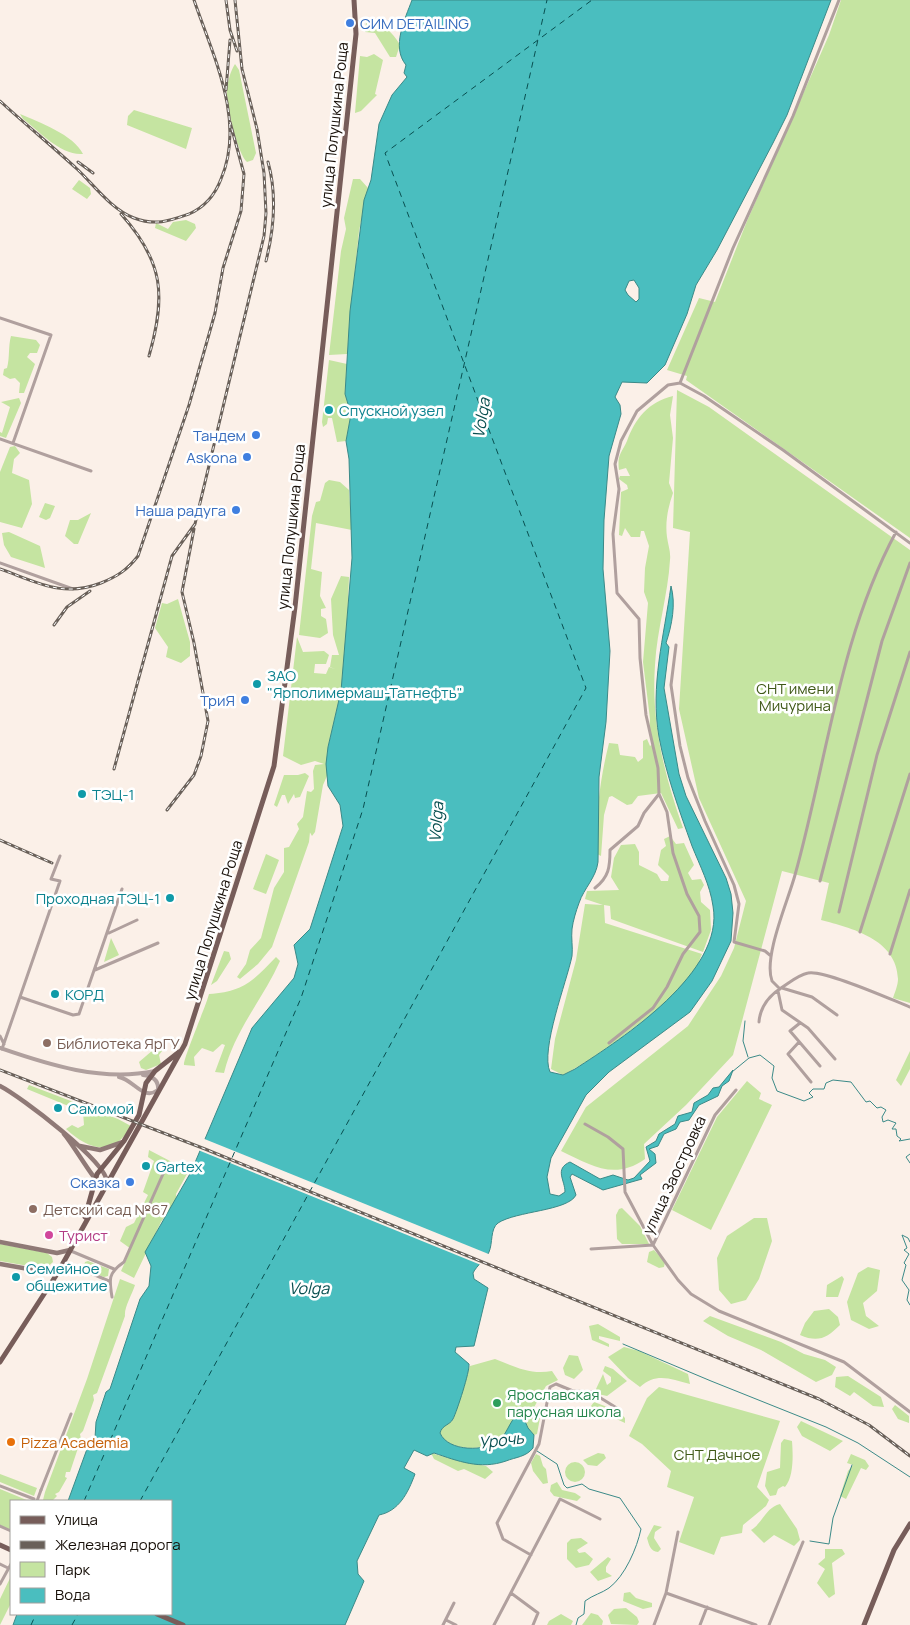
<svg xmlns="http://www.w3.org/2000/svg" width="910" height="1625" font-family="Manrope,sans-serif">
  <style>
    .green { fill: #c5e4a1 }
    .water { fill: #4abebf; stroke: #3b8a88; fill-rule: evenodd }
    .pier { fill: #fbf0e8 }
    .lines { fill: none; stroke-linecap: round; stroke-linejoin: round }
    .stream { stroke: #3b8a88; stroke-width: 1 }
    .ferry { stroke: #084f50; stroke-width: 1; stroke-dasharray: 6 5; stroke-linecap: butt }
    .minor { stroke: #b0a09e; stroke-width: 3 }
    .tertiary { stroke: #b0a09e; stroke-width: 4 }
    .secondary { stroke: #8f7976; stroke-width: 4.5 }
    .primary { stroke: #775d5a; stroke-width: 5 }
    .rail-casing { stroke: #696059; stroke-width: 3 }
    .rail { stroke: #fff; stroke-width: 1; stroke-dasharray: 4; stroke-linecap: butt }
    .minor-bridge { stroke: #b0a09e; stroke-width: 3 }
    .shop-dot { fill: #3f7fe0; stroke: #fff; stroke-width: 2 }
    .culture-dot { fill: #0f9aa8; stroke: #fff; stroke-width: 2 }
    .education-dot { fill: #8d6e63; stroke: #fff; stroke-width: 2 }
    .hotel-dot { fill: #d1479c; stroke: #fff; stroke-width: 2 }
    .leisure-dot { fill: #2e9e5b; stroke: #fff; stroke-width: 2 }
    .food-dot { fill: #e8710a; stroke: #fff; stroke-width: 2 }
    .labels { text-anchor: middle; dominant-baseline: central; stroke-width: 5; stroke-linejoin: round; paint-order: stroke }
    .shop-label { font-size: 15px; fill: #366cbe; stroke: #fff; text-anchor: end }
    .street-label { font-size: 15px; fill: #170f08; stroke: #fff }
    .culture-label { font-size: 15px; fill: #0d838f; stroke: #fff; text-anchor: start }
    .park-label { font-size: 15px; fill: #3f5817; stroke: #fff }
    .education-label { font-size: 15px; fill: #785e54; stroke: #fff; text-anchor: start }
    .hotel-label { font-size: 15px; fill: #b23c85; stroke: #fff; text-anchor: start }
    .leisure-label { font-size: 15px; fill: #27864d; stroke: #fff; text-anchor: start }
    .food-label { font-size: 15px; fill: #c56008; stroke: #fff; text-anchor: start }
    .water-label { font-size: 16px; font-style: italic; fill: #084f50; stroke: #fff }
  </style>
  <rect width="100%" height="100%" fill="#fbf0e8"/>
  <!-- green -->
  <path class="green" d="M841 0H910V538L686 380 687 376 667 370 699 298 715 302 747 221 829 35Z
    M366 23C383 23 392 31 400 45L396 57H390L375 33 365 32Z
    M374 54 383 60 375 94 377 95 361 111 355 113 360 56 367 57Z
    M235 64 239 70 256 153 253 160 247 162C237 153 226 104 227 90 228 81 230 72 235 64Z
    M134 110 192 128 186 149 127 125 128 116Z
    M20 114C39 122 74 135 83 154 61 156 39 131 23 119Z
    M353 179H360L368 188 359 231 347 354 329 355 341 251 346 229 344 218Z
    M79 180 90 188 91 194 87 199 72 189Z
    M186 220 195 224 196 228 186 241 155 228 156 223 168 229 173 222Z
    M11 336 36 340 40 345 37 353H30L27 357 35 364 24 393H19L20 383 15 378 10 379 3 375 4 369 7 368C10 357 8 347 11 336Z
    M329 360 347 364 345 394 351 414 346 441 337 442 332 418H328L327 424 323 427 322 422Z
    M677 390 709 407 910 550V1003L893 998C895 992 898 985 898 979 897 939 851 928 821 920L829 883 782 871 733 1055 686 1105 644 1144 645 1159C614 1181 591 1165 561 1151L586 1107 688 1026 721 976 734 948 746 901 699 798 679 709 690 532 673 528Z
    M673 396 670 415 673 438 669 483 673 493C668 507 665 522 667 537 668 545 671 552 670 560 668 595 657 629 655 665 651 722 664 774 683 828L678 829 661 793 638 796 632 804 627 805 612 796 609 797 604 815 601 856 597 854C595 817 600 779 609 743L618 744 620 755 635 757 638 762 643 758V741L647 739 650 746 653 744 649 732 650 719 643 662 648 603 644 592 645 568 649 546 644 531H641L640 537H631L625 528 622 536 619 535 621 492 628 489 627 485 619 479 620 476H630L626 468 619 470C617 455 621 454 627 441 635 419 648 402 673 396Z
    M19 398 21 403 6 438 0 436V432L2 433 10 407 1 402Z
    M15 446 20 453 14 459 12 473 29 480 32 504 22 528 0 522V472L10 447Z
    M329 480 340 482 349 490 352 530 316 523 311 569 322 572 320 596 326 608 321 609V616L326 619 328 633 320 638 299 635 312 516 316 502 320 501 325 483Z
    M45 503 55 506 50 518 46 520 39 517Z
    M91 513 78 544H74L65 536 70 520H78Z
    M9 532 40 546 45 568 11 557 4 545 2 533Z
    M341 576 349 577 347 630 341 691 328 747 327 776 323 785 315 832 312 836 304 822 310 832 309 842 272 947 258 964 240 979 237 977 246 964 250 950 261 938 274 888 284 872V848L289 847 299 829 297 824 303 817 307 791 311 792 314 789 313 771 315 765 324 764 315 761 301 765 283 756 297 637 303 652 324 651 329 655 326 664H315L314 673 326 674 329 667 335 669 330 667 332 655H339L333 635 331 599Z
    M178 599 190 642V656L181 663 166 657 168 647 155 628 162 603 167 604Z
    M305 773 309 776 300 797 295 798 294 794 288 804 285 795H282L277 807 274 805 284 775H298Z
    M670 836 676 844 684 843 694 865 688 873 692 880 701 879 704 885 700 892 701 902 710 910 711 930 703 952 611 919 610 906 604 905 605 923 702 954C699 960 698 967 694 972 673 1002 597 1058 563 1075L551 1069 555 1039 576 960 585 904 603 905 585 899 587 891 619 890 611 877 614 858 621 845 635 844 639 852V865L657 874 661 881H668L669 876 658 865 661 850 666 846 664 839Z
    M266 854 279 860 266 894 253 889Z
    M111 938 119 955 104 962Z
    M224 951 229 952 231 959 217 981 211 985Z
    M276 957 280 961C262 1001 235 1029 224 1073L215 1072 225 1045 222 1044 213 1052 202 1048 194 1057 195 1066 184 1065C183 1059 206 1006 209 994 243 992 253 981 276 957Z
    M160 1044H162V1051L159 1055 161 1064 146 1070 141 1068 139 1062Z
    M910 1051V1069L901 1086 896 1080Z
    M747 1081 761 1093 759 1099 772 1105 711 1230 672 1210 717 1117Z
    M29 1085 118 1119 131 1126C113 1158 89 1150 66 1129L72 1125 78 1128 84 1125 83 1112 27 1089Z
    M149 1150 191 1172 187 1174 176 1194 177 1199 161 1222 134 1278 121 1271 131 1249 120 1241 126 1227 134 1223 148 1195 143 1192 154 1161 148 1157Z
    M622 1208 640 1226 649 1244H622L617 1239 616 1215 619 1209Z
    M754 1218H767L772 1241 759 1279 746 1300 731 1304 719 1290 717 1258 727 1236Z
    M0 1244 47 1253 52 1257 53 1262 45 1269 0 1261Z
    M654 1250 665 1262 664 1267 659 1268 647 1262 649 1252Z
    M88 1261 109 1269 108 1276 104 1277 83 1269 85 1262Z
    M868 1267 880 1270 877 1291 863 1303 866 1316 879 1326 869 1329 851 1320 847 1302 858 1273Z
    M842 1276 844 1279 838 1297H826L827 1285Z
    M120 1279 135 1285C132 1295 124 1307 125 1316L97 1393 93 1395 94 1400 83 1431 80 1434 81 1439 70 1472H66L65 1477 67 1478 59 1492 55 1494 57 1496 52 1501 43 1500 45 1492 87 1379Z
    M829 1309 838 1317 840 1325C827 1338 818 1343 800 1335L805 1323 814 1311Z
    M710 1316 781 1342 804 1354 825 1360 836 1367 832 1375 816 1382 761 1350 728 1336 703 1321Z
    M598 1324 620 1337V1341L599 1336V1339L609 1344V1347L592 1340 589 1326Z
    M624 1347 639 1351 688 1374 690 1384C671 1379 656 1372 640 1387L628 1378 608 1357Z
    M569 1355 578 1356 583 1370 574 1379 565 1375 563 1368Z
    M495 1359C515 1367 531 1375 552 1371L558 1380 546 1386 532 1411V1413L540 1418 537 1434 534 1435 528 1428 524 1416H515C511 1425 505 1437 497 1442 482 1451 448 1451 440 1433L441 1428 453 1420 470 1366Z
    M605 1366 613 1369 627 1381 607 1396 598 1394 596 1389 603 1374 607 1385 611 1382V1377L603 1371Z
    M848 1376 881 1397 884 1407 873 1406 854 1392 850 1396 835 1387 836 1377Z
    M659 1387 780 1421 757 1487 769 1500 766 1506 743 1525 742 1533 721 1537 714 1555 679 1542 694 1497 667 1487 671 1471 642 1444 629 1436 647 1398Z
    M594 1402 618 1411 625 1418V1423L610 1416 596 1413 591 1406Z
    M895 1405 909 1416V1423L898 1419 892 1409Z
    M801 1421 843 1441 830 1451 802 1436 797 1427Z
    M784 1439 792 1441C793 1454 794 1477 785 1487L783 1486 778 1489 776 1495 770 1496 765 1486 767 1472 780 1468 781 1443Z
    M431 1453 459 1461 486 1466 493 1472 485 1479 464 1469 458 1471 434 1459Z
    M598 1453 604 1454 606 1458 597 1466 588 1465 583 1460Z
    M536 1454 540 1456 543 1466 546 1469 548 1483 543 1484 533 1471 531 1463Z
    M851 1454 865 1460 869 1466 866 1470 861 1468 846 1499 840 1496 848 1471 853 1465 847 1463Z
    M565 1472a10 10 0 1 1 20 0a10 10 0 1 1-20 0Z
    M0 1474 37 1488 34 1496 0 1482Z
    M557 1482 562 1490 575 1493 581 1497 577 1501 554 1496 550 1491 551 1485Z
    M0 1489 29 1501H11V1530L0 1525Z
    M780 1504 797 1529 800 1540 794 1546 774 1535 764 1543 751 1530C763 1523 765 1508 780 1504Z
    M654 1525 662 1527 655 1532 654 1538 661 1549 658 1552C650 1551 649 1545 647 1538Z
    M581 1538 588 1543 577 1550 579 1553 585 1552 593 1559 589 1565 576 1568 567 1559V1543L571 1539Z
    M825 1549H842L845 1554 832 1563 835 1594 829 1598 817 1583 825 1569 818 1564 825 1558Z
    M608 1557 611 1559 606 1567V1572L612 1576 598 1581 590 1572Z
    M11 1576V1603L0 1625V1599Z
    M630 1592 636 1598 652 1603V1607L643 1609 623 1601 624 1593Z
    M626 1608 637 1617 639 1622 637 1625 611 1624 608 1615 614 1609Z
    M591 1613 598 1615 603 1621 602 1625H582Z
    M561 1614 573 1621 571 1625H547L549 1621Z"/>
  <!-- water -->
  <path class="water" d="M412 0H831L787 115 773 143 717 250 696 285 687 314 665 365 647 383 622 382 615 397 620 405 621 414 609 456 604 520 603 569 610 651 606 722 599 777 598 862C596 878 584 888 579 903 576 911 573 921 572 929 571 938 573 947 572 956 567 981 540 1050 550 1072L563 1075 575 1069C623 1038 725 972 713 906 710 885 700 866 692 846 679 810 666 774 659 737 650 686 664 636 671 586 676 604 672 625 666 643L669 647 664 688 679 774 686 796 726 878 731 894 733 913 731 941 712 981 690 1012 609 1072 586 1095 551 1158 547 1177 550 1194 559 1196 565 1192C565 1180 554 1169 570 1162L600 1179 613 1175 628 1180 634 1178 650 1161 646 1147 656 1141 659 1134 675 1124 678 1116 692 1112 694 1103 708 1095 713 1088 719 1087 733 1070 729 1081 722 1086 718 1096 699 1105 689 1120 680 1122 676 1129 664 1134 658 1146 649 1149 655 1154 656 1163 640 1175 642 1179 603 1190 572 1174 570 1177 576 1195C568 1211 516 1211 498 1223 490 1229 493 1243 489 1252 486 1259 477 1265 473 1273L474 1279 488 1288 474 1346 456 1347 455 1352 469 1364C470 1371 457 1411 453 1419 450 1425 442 1425 440 1433 448 1452 486 1452 500 1440 508 1432 511 1417 521 1412L528 1428 534 1435 533 1448C526 1457 516 1457 506 1461 480 1470 458 1461 434 1453L427 1456 414 1450 404 1468 415 1474C408 1493 399 1511 379 1515L357 1561 358 1574 364 1581 345 1625H13L17 1614H171V1501H68L87 1449 95 1438 96 1422 106 1392 110 1389 140 1299 149 1286 151 1266 145 1252 191 1172 252 1028 294 978 298 964 294 945 310 929 343 826 340 805 328 786 326 764 328 747 341 691 352 558 349 459 346 441 351 414 345 394 350 311 364 200 371 180 379 124 392 95 407 77 404 73 406 65C391 47 405 19 412 0ZM634 280 639 288V299L636 302 628 295 625 290 629 281Z"/>
  <!-- pier -->
  <path class="pier" d="M202 1138 491 1255 481 1265 198 1150Z"/>
  <g class="lines">
    <!-- stream -->
    <path class="stream" d="M745 1021 743 1041 748 1057
      M732 1072 749 1058 760 1055 774 1066 772 1078 777 1091 804 1101 813 1097 809 1093 813 1089H824L826 1083 833 1080 851 1082 866 1102 870 1101 877 1108 881 1107 886 1110 882 1117 883 1122 888 1120 896 1123 892 1129H896L897 1136 901 1139 899 1141 910 1139
      M910 1154 906 1157 910 1163
      M910 1242 908 1238 902 1235 907 1248 904 1250 909 1254 904 1263 906 1265 902 1280 909 1290 907 1300 910 1305
      M623 1344 711 1381 826 1427 858 1443 910 1477
      M537 1451 557 1464 564 1485 567 1488 582 1484 589 1489 620 1498 641 1529C637 1548 625 1576 609 1588 602 1593 593 1595 585 1601L584 1614 578 1618 576 1625
      M810 1541 829 1544 833 1518 852 1465"/>
    <!-- ferry -->
    <path class="ferry" d="M84 1501 301 998 363 809 547 0
      M140 1501 586 688 385 153 592 0
      M31 1625 36 1614
      M72 1625 78 1614"/>
    <!-- minor -->
    <path class="minor" d="M0 318 51 335 13 443
      M680 383 733 248 793 116 839 0
      M0 439 91 471
      M0 563 73 589
      M676 645 671 685 680 746 688 778 705 821 734 885 739 904 734 942 765 951 771 956
      M820 881 882 641 910 563
      M595 888C609 877 610 867 610 850L638 826 644 813 659 794 658 768 646 715 640 658 639 619 617 593 613 534 619 489 615 464 621 441 637 411 668 385 680 383 704 396 783 450 910 543
      M839 912 877 755 910 652
      M860 932 910 774
      M109 933 137 920
      M890 954 910 890
      M95 970 158 943
      M782 988 812 997 837 1015
      M780 989 772 981C763 957 788 901 795 875 827 761 839 638 896 532
      M778 991 782 1010 808 1028 835 1059
      M20 997 73 1015 79 1014 122 889
      M759 1022C760 1008 769 996 781 988 789 983 798 975 808 973 823 969 892 1000 910 1007
      M800 1023 790 1031 820 1066
      M0 1036 4 1044
      M799 1042 788 1054 811 1082
      M609 1043 653 1008 667 987 683 954 700 932 699 916 687 894 673 853 667 812 659 794
      M2 1049 60 881 51 879 60 856
      M585 1124 608 1137 623 1149 625 1192 653 1245 678 1280 691 1294 719 1311 844 1362 910 1412
      M591 1249 653 1245 715 1115 736 1090
      M71 1251 114 1269
      M64 1262 109 1281
      M112 1297C109 1279 108 1273 124 1262L163 1174 159 1166
      M0 1486 34 1499
      M41 1490 71 1414
      M0 1526 11 1531
      M531 1555 503 1539 497 1523 539 1444 550 1387 556 1384 573 1391 591 1392 620 1410
      M0 1564 8 1568
      M0 1584 11 1564
      M511 1593 538 1613 533 1625
      M666 1593 756 1625
      M446 1620 456 1625
      M443 1625 454 1603
      M494 1625 560 1499 600 1519
      M654 1625 666 1593 678 1532
      M700 1625 707 1607
      M769 1625 803 1542"/>
    <!-- tertiary -->
    <path class="tertiary" d="M0 1048C49 1065 102 1082 155 1071
      M119 1077C134 1080 143 1101 158 1090 159 1080 152 1076 143 1075"/>
    <!-- secondary -->
    <path class="secondary" d="M0 1086C20 1096 107 1162 107 1182L101 1184C95 1183 73 1144 64 1134
      M80 1146 100 1150 123 1142
      M0 1242 57 1253 70 1250
      M0 1264 57 1274"/>
    <!-- primary -->
    <path class="primary" d="M85 1217 97 1174 124 1141 139 1115 146 1083 155 1071 179 1052
      M0 1362 57 1274 185 1044 274 766 295 607 356 34 354 0
      M0 1545 11 1550
      M157 1614 183 1625
      M864 1625 894 1550 910 1524"/>
    <!-- rail casing -->
    <g class="rail-casing">
      <path id="rail" d="M226 0 230 30 237 51
        M226 90 230 40
        M0 101C25 124 52 146 77 169 94 185 111 209 134 218 155 226 169 221 189 214 205 207 215 195 221 179 246 121 213 56 194 0
        M78 162 93 173
        M121 214C164 262 166 296 149 356
        M266 261C274 229 277 194 268 162
        M0 569C37 582 62 598 101 583 118 576 127 570 138 556L189 405 215 313 223 268 241 211 244 174 230 122
        M54 625 67 607 90 591
        M114 769 172 556 195 524 264 236 266 213 264 173 257 129 242 69 235 0
        M167 810 194 775 201 756 208 721 194 643 182 592 194 529
        M0 840 52 863
        M0 1070 205 1149 819 1399 869 1425 910 1456"/>
    </g>
    <!-- rail -->
    <use href="#rail" class="rail"/>
    <!-- minor-bridge -->
    <path class="minor-bridge" d="M37 1501 41 1490"/>
  </g>
  <!-- markers -->
  <g class="shop-dot">
    <circle cx="350" cy="23" r="5"/>
    <circle cx="256" cy="435" r="5"/>
    <circle cx="247" cy="457" r="5"/>
    <circle cx="236" cy="510" r="5"/>
    <circle cx="245" cy="700" r="5"/>
    <circle cx="130" cy="1182" r="5"/>
  </g>
  <g class="culture-dot">
    <circle cx="329" cy="410" r="5"/>
    <circle cx="257" cy="684" r="5"/>
    <circle cx="82" cy="794" r="5"/>
    <circle cx="170" cy="898" r="5"/>
    <circle cx="55" cy="994" r="5"/>
    <circle cx="58" cy="1108" r="5"/>
    <circle cx="146" cy="1166" r="5"/>
    <circle cx="16" cy="1277" r="5"/>
  </g>
  <g class="education-dot">
    <circle cx="47" cy="1043" r="5"/>
    <circle cx="33" cy="1209" r="5"/>
  </g>
  <circle class="hotel-dot" cx="49" cy="1235" r="5"/>
  <circle class="leisure-dot" cx="497" cy="1403" r="5"/>
  <circle class="food-dot" cx="11" cy="1442" r="5"/>
  <g class="labels">
    <!-- shop labels -->
    <g class="shop-label">
      <text x="360" y="23" text-anchor="start">СИМ DETAILING</text>
      <text x="246" y="435">Тандем</text>
      <text x="237" y="457">Askona</text>
      <text x="226" y="510">Наша радуга</text>
      <text x="235" y="700">ТриЯ</text>
      <text x="120" y="1182">Сказка</text>
    </g>
    <!-- street labels -->
    <g class="street-label">
      <text transform="translate(334 125) rotate(-84)">улица Полушкина Роща</text>
      <text transform="translate(291 527) rotate(-84)">улица Полушкина Роща</text>
      <text transform="translate(213 920) rotate(-73)">улица Полушкина Роща</text>
      <text transform="translate(674 1175) rotate(-65)">улица Заостровка</text>
    </g>
    <!-- culture labels -->
    <g class="culture-label">
      <text x="339" y="410">Спускной узел</text>
      <text x="267" y="675">ЗАО<tspan x="267" dy="17">"Ярполимермаш-Татнефть"</tspan></text>
      <text x="92" y="794">ТЭЦ-1</text>
      <text x="160" y="898" text-anchor="end">Проходная ТЭЦ-1</text>
      <text x="65" y="994">КОРД</text>
      <text x="68" y="1108">Самомой</text>
      <text x="156" y="1166">Gartex</text>
      <text x="26" y="1268">Семейное<tspan x="26" dy="17">общежитие</tspan></text>
    </g>
    <!-- park labels -->
    <g class="park-label">
      <text x="795" y="688">СНТ имени<tspan x="795" dy="17">Мичурина</tspan></text>
      <text x="717" y="1454">СНТ Дачное</text>
    </g>
    <!-- education labels -->
    <g class="education-label">
      <text x="57" y="1043">Библиотека ЯрГУ</text>
      <text x="43" y="1209">Детский сад №67</text>
    </g>
    <!-- hotel labels -->
    <g class="hotel-label">
      <text x="59" y="1235">Турист</text>
    </g>
    <!-- leisure labels -->
    <g class="leisure-label">
      <text x="507" y="1394">Ярославская<tspan x="507" dy="17">парусная школа</tspan></text>
    </g>
    <!-- food labels -->
    <g class="food-label">
      <text x="21" y="1442">Pizza Academia</text>
    </g>
    <!-- water labels -->
    <g class="water-label">
      <text transform="translate(481 418) rotate(-81)">Volga</text>
      <text transform="translate(436 822) rotate(-86)">Volga</text>
      <text x="309" y="1288">Volga</text>
      <text transform="translate(501 1440) rotate(-7)">Урочь</text>
    </g>
  </g>
  <!-- legend -->
  <rect x="10" y="1500" width="162" height="115" fill="#ffffff" stroke="#a29f9c"/>
  <rect x="20" y="1516" width="25" height="8" fill="#775d5a" stroke="#a29f9c"/>
  <text x="55" y="1525" font-size="15" fill="#170f08">Улица</text>
  <rect x="20" y="1541" width="25" height="8" fill="#696059" stroke="#a29f9c"/>
  <text x="55" y="1550" font-size="15" fill="#170f08">Железная дорога</text>
  <rect x="20" y="1562" width="25" height="15" fill="#c5e4a1" stroke="#a29f9c"/>
  <text x="55" y="1575" font-size="15" fill="#170f08">Парк</text>
  <rect x="20" y="1588" width="25" height="15" fill="#4abebf" stroke="#a29f9c"/>
  <text x="55" y="1600" font-size="15" fill="#170f08">Вода</text>
</svg>
